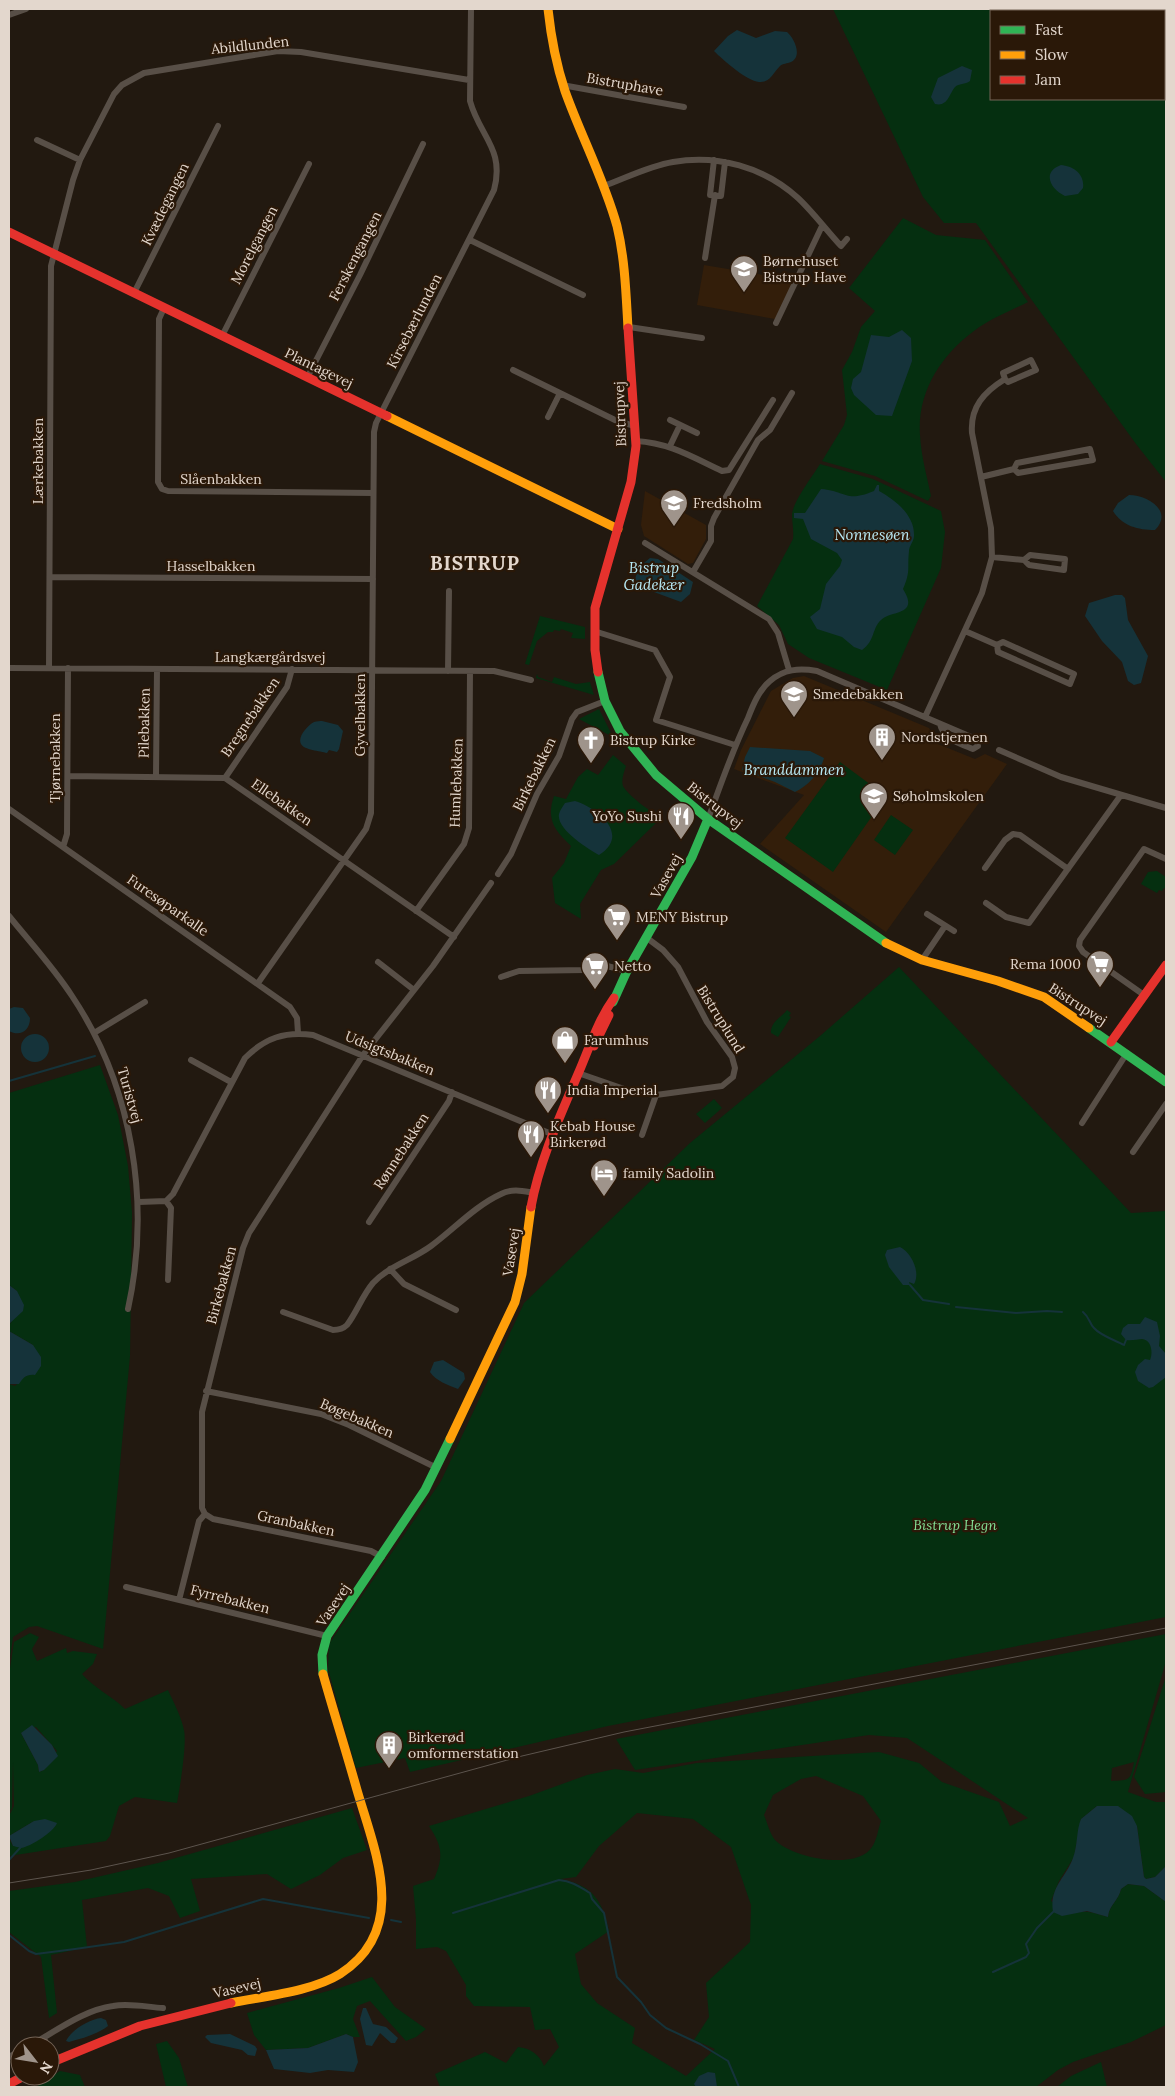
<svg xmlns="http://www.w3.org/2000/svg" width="1175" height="2096" font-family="Lora,serif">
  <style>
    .built { fill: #331e0a }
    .green { fill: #052f10; fill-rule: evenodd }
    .water { fill: #15333a }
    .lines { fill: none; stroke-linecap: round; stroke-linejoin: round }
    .stream { stroke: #15333a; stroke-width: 2 }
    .street { stroke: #584f47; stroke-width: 6 }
    .fast { stroke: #30b455; stroke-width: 9 }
    .slow { stroke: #ff9f0a; stroke-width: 9 }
    .jam { stroke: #e5322d; stroke-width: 9 }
    .tram { stroke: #5c544d; stroke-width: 1 }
    .labels { text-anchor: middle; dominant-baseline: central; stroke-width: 4.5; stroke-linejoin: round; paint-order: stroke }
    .street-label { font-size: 14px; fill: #e3d7cd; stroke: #2a1808 }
    .poi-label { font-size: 14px; fill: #e3d7cd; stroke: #2a1808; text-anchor: start }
    .park-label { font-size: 14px; font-style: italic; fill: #83dd94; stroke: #2a1808 }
    .water-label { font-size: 15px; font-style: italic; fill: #b7e9f5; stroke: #2a1808 }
    .district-label { font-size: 19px; font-weight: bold; letter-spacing: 1px; fill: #e3d7cd; stroke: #2a1808 }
  </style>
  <rect width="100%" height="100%" fill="#221910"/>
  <!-- built -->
  <path class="built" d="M704 265 794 280 775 319 697 305Z
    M645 491 706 525V539L693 563 688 564 644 536 641 525Z
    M804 676 929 728 938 744 975 759 985 754 1007 764 886 932 760 844 804 795 734 769 741 750 771 691 793 678Z"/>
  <!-- green -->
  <path class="green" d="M833 9H1166V482L1136 444 976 223H944L923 197ZM991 11H1164V99H991Z
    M903 218 936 235 985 240 1028 302C1010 311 990 319 974 331 940 356 917 393 920 435 921 456 927 476 931 496L928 501 875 476 822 461 844 425 847 415 842 370 852 352 861 327 875 311 849 288Z
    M820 464 873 479 941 511 945 532 941 568 887 690 809 658 788 644 779 625 757 606 793 539C794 531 792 522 792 514 794 500 812 477 820 464Z
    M540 616 585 627V639L571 638 573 633 561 629 560 631 554 630 553 632H548L537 641 529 665 525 664Z
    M537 674 538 677 552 682 554 677 576 684 590 682 594 695 536 678Z
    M599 709 613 737 579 719Z
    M613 755 626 766C624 772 621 780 623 786 627 794 651 813 660 816L656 823 614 864 601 870 580 904 581 919 555 903 552 878 564 863 571 846C554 830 546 819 554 796L566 799 578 777 587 769 598 775Z
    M840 762 886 796 833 872 785 838Z
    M891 815 913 830 895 855 874 840Z
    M1157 871 1166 877V889L1164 888 1162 891 1159 890 1157 893 1141 884 1148 872Z
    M899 967 1131 1213 1166 1211V1617L608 1726 410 1772 405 1758 356 1768 328 1669 329 1644 441 1481 524 1303 690 1143 820 1036Z
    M787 1010 791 1013 789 1016 791 1017 778 1037 771 1033C770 1022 782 1017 787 1010Z
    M100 1065 118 1115 128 1166 132 1213 130 1356 103 1649 37 1626 29 1627 13 1637 9 1665V1384L15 1386 24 1377 30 1374 33 1345 9 1331V1324L11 1323 17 1291 9 1285V1093Z
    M714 1099 722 1108 705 1123 696 1114Z
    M30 1633 39 1637 32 1649 37 1661 66 1648 67 1653 73 1651 97 1654 93 1664 82 1674C94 1688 112 1696 125 1709L168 1690C174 1703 181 1716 184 1730 187 1744 180 1787 177 1803L135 1797 119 1806 110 1836 106 1841 9 1856V1839L13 1846 34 1821 9 1836V1816L14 1806 13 1762 12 1808 9 1812V1675L14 1642ZM36 1727 57 1751 44 1770 39 1772 38 1765 21 1733Z
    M1166 1634V1661L1128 1792 1156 1802H1166V1866L1155 1877 1146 1879 1144 1877 1137 1826 1118 1806H1097L1081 1819 1074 1857 1059 1881 1051 1901 1071 1914C1085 1909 1095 1913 1108 1917 1109 1905 1119 1900 1121 1889L1128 1884 1144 1886 1166 1902V2025L1131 2042 1073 2062 1058 2070 1036 2087H440L435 2074 485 2052 506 2063 518 2047C530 2048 540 2055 544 2066L559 2047 550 2029 535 2030 530 2007 474 2006 466 1996V1985L446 1951 437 1947 416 1949V1919L413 1886 434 1879C444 1856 442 1846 429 1826L529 1796 587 1775 615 1769 643 1773 697 1763 879 1752 919 1763 942 1782 999 1802 1010 1826 1028 1818 907 1738 869 1735 635 1770 616 1739ZM1134 1762C1130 1781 1130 1780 1111 1781L1112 1768ZM816 1776 863 1796 881 1821C878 1829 877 1840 872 1847 857 1871 792 1858 775 1840 770 1834 767 1822 764 1815L773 1795 801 1779ZM637 1813 693 1819 731 1847 751 1905 750 1942 706 1983 709 2017 694 2040 715 2049 686 2076 632 2043 635 2028 597 2003 581 1984 575 1954 609 1931C602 1899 592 1885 560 1879L576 1877 599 1846Z
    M1166 1676V1792L1145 1794 1134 1777Z
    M352 1808 367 1850 343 1858 320 1875 291 1889 267 1874 191 1879 200 1911 180 1918 169 1896 148 1888 82 1900 87 1947 51 1955 57 2013 49 2018 41 1957 9 1932V1891L75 1882 158 1863Z
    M372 1977 395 2007 426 2029 416 2037 406 2041 370 2001 357 2006 353 2019 360 2037H353L346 2034 308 2048 266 2050 254 2035 247 2013 339 1988Z
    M167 2041 179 2058 188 2087H166L156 2044Z
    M1101 2062 1107 2087H1057L1071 2076Z
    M60 2071 80 2075 85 2087H36Z"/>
  <!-- water -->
  <path class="water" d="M737 30 756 38 775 31 787 32C794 38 803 56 791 62 787 64 783 63 780 66 773 73 770 83 759 82 747 81 723 60 714 51L728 36Z
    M962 66 972 70 970 81C965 85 959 83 955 87 949 94 948 107 935 104L931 97 938 78Z
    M1061 165C1073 166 1085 174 1083 188L1078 194 1065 196C1051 190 1041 172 1061 165Z
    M902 330 911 338 912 361 892 416 876 415 854 395 851 388 853 379 861 372 871 335 889 337Z
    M877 485H879V491C895 500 915 515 914 536 914 541 909 546 909 551 907 569 911 570 903 589 920 616 891 610 881 620 872 628 875 641 862 650L854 647 842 637 817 629 810 617 820 609 826 584 840 566 842 560 837 553 811 539 803 519 794 518V513H805L821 489C847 491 845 503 874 491Z
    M1129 495C1147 495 1174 511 1155 530 1138 530 1122 526 1113 511L1118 503Z
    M650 558 658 559 693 582 690 594 681 602 643 588 635 579 639 567Z
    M1115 595H1122L1125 598 1128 620 1148 656 1141 683 1134 685 1128 681 1122 662 1102 641 1085 616 1089 603Z
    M322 721 338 725 343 731 339 749 337 752 329 750 327 753C320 751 304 750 301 744 297 737 308 725 314 722 317 721 320 721 322 721Z
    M750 747 810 751 824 758C820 773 809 785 795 792L775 782 742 770 745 757Z
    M575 801C598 808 631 835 599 855 588 849 556 829 559 814 560 810 563 806 565 803Z
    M14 1007 23 1008 30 1018C30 1031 20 1037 9 1031V1009Z
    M21 1048a14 14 0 1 1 28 0a14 14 0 1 1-28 0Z
    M900 1247C911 1252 921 1272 914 1284L909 1282 910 1285H903L889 1267 885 1255 887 1250Z
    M9 1285 17 1291 24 1305 23 1311 9 1324Z
    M1145 1317 1157 1322 1160 1336 1159 1346 1166 1354V1377L1153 1387 1149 1388 1138 1381 1135 1372 1138 1365 1145 1359 1150 1360C1153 1353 1152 1340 1142 1339 1138 1339 1132 1341 1126 1340L1121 1334 1123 1328 1128 1324H1140Z
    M9 1331 33 1345 41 1357V1366L35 1375C26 1374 23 1378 19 1384H9Z
    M443 1360 464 1373 465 1379 458 1389C448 1385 436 1381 430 1372L434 1362Z
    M32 1725 52 1745 58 1756 44 1770 39 1772 38 1765 21 1733Z
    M1097 1806H1118L1132 1816 1137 1826 1144 1877 1146 1879 1155 1877 1166 1866V1902L1144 1886 1128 1884 1121 1889C1119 1900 1109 1905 1108 1917L1087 1911 1062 1916 1053 1912C1049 1887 1066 1878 1073 1858 1078 1845 1076 1831 1081 1819Z
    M45 1819 57 1823C54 1832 30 1847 21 1848 20 1848 14 1846 13 1846L9 1836 34 1821Z
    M363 2008H366L373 2024 386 2027 398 2038 395 2043H391L380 2033 372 2046 366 2045 360 2019Z
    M101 2018 106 2020 108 2026C96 2035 83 2038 69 2042L66 2041C71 2030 90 2019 101 2018Z
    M230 2034 255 2046 257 2049 255 2056 248 2055 242 2050 211 2043 205 2037 207 2035Z
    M346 2034 353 2037 358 2062 354 2072 328 2070 310 2073 274 2069 266 2050 308 2048Z
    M708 2072 715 2073 717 2087H696L694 2084 699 2076Z"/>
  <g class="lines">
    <!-- stream -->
    <path class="stream" d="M9 1081 95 1056
      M910 1285 923 1300 949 1304
      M956 1307 1016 1313 1047 1311 1062 1312
      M1083 1312C1090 1318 1089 1323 1094 1328 1101 1336 1115 1340 1124 1345L1126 1340
      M9 1860 20 1848
      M453 1913 559 1880C572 1881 580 1887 590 1893L592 1899 604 1913 617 1977 641 2002 650 2015 666 2028 700 2044 728 2061 739 2087
      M391 1920 401 1922
      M9 1935 29 1951 36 1954 75 1949 124 1942 263 1899 369 1918
      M993 1972 1026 1957 1029 1953 1026 1944 1037 1928 1053 1912"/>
    <!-- street -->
    <path class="street" d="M9 15 26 9
      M562 85 684 107
      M37 140 80 160
      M714 160 710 195 721 196 725 162
      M604 186C626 178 649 166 673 162 717 154 764 167 798 198 813 212 827 231 841 246L847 239
      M470 240 583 295
      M705 258 715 195
      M134 293 218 126
      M164 308 159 319 158 482 162 489 168 491 373 493
      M776 323 822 226
      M629 327 702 338
      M222 336 309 164
      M513 370 617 421 635 426
      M307 378 360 275 423 144
      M548 417 560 393
      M670 420 697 433
      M636 441C670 443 692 457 722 471L729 470 773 400
      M670 446 680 425
      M981 477 1014 469 1018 473 1093 460 1090 449 1017 463 1014 469
      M645 543 769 619 778 633 789 670
      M992 557 1024 560 1029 565 1064 570 1065 559 1030 555 1024 560
      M693 572 711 541V526L714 518 758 440 770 430 792 393
      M50 577 373 579
      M594 631 655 650 670 677 656 720 735 745
      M965 631 997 645 998 652 1070 684 1074 674 1003 642 997 645
      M9 668 494 671 531 680
      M49 668 51 266 73 180 80 160 114 94 122 85 144 73 278 51 301 52 469 80
      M448 671 449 591
      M925 717 982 593 992 557 991 528 972 433C970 407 984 392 1005 379L1003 373 1031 360 1036 370 1008 382 1005 379
      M999 750 1061 777 1166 808
      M68 776 225 778 454 937
      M156 776 157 669
      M225 778 287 687 292 669
      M9 809 290 1007 297 1018 298 1033
      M708 819C721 784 732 751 748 718 753 705 759 690 770 681 784 669 799 668 817 671L976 739 978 746 973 749C961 744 943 739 940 724
      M63 847 67 834 68 668
      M985 868 1005 840 1013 834 1020 835 1068 869
      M498 874 511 854 537 794 559 756 572 719 577 712 605 701
      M986 903 1006 917 1029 923 1121 795
      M416 911 464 844 469 828 470 671
      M927 914 954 931
      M9 916C30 942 54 968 72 996 133 1087 151 1204 128 1309
      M922 960 945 926
      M378 962 414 990
      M501 977 519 971 585 970 607 966 627 971
      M258 983 366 829 371 813 374 432 376 423 494 190C505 149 480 137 470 101L471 9
      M1144 995 1083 952 1079 946 1080 940 1144 849 1166 859
      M94 1033 145 1002
      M191 1060 231 1082
      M578 1073 630 1091 656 1095 722 1086 733 1077 735 1068 732 1057 707 1022 678 967 663 950 647 938
      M1082 1123 1127 1053
      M642 1135 656 1095
      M1133 1152 1166 1104
      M166 1201 171 1208 168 1280
      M139 1202 166 1201 173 1194 245 1058C265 1038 285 1031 313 1035L554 1135
      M369 1222 449 1101 452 1092
      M390 1269 404 1284 456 1310
      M283 1312 333 1330C338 1330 343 1329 347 1325 357 1312 362 1296 373 1283 389 1266 412 1260 431 1246 454 1229 475 1206 501 1194 513 1188 523 1191 535 1193
      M206 1391 321 1414 349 1425 437 1468
      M205 1514 213 1519 371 1551 382 1557
      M126 1587 327 1636
      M179 1600 199 1521 205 1514 202 1508V1412L243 1248 249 1233 363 1055 433 966 491 883
      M44 2038 47 2046
      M29 2046C55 2032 83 2010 113 2006 129 2003 147 2007 163 2008
      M9 2057 20 2051"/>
    <!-- fast -->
    <path class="fast" d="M598 672 605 701 620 731 656 775 708 819 886 943
      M613 1002 627 971 692 857 708 819
      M1089 1028 1166 1082
      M323 1674 322 1655 327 1636 425 1490 450 1439"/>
    <!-- slow -->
    <path class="slow" d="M548 9C551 37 556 64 565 91 581 136 604 179 617 226 625 259 626 294 628 328
      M387 416 618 529
      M886 943 922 960 998 981 1044 997 1089 1028
      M450 1439 515 1302 522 1274 531 1207
      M231 2003C264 1996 311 1992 340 1974 410 1929 375 1852 357 1790 346 1751 334 1713 323 1674"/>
    <!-- jam -->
    <path class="jam" d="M9 232 387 416
      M598 672 595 650V608L631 482 636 446 628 328
      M1111 1042 1166 965
      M594 1046 609 1015
      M531 1207C540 1158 562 1112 581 1067 591 1043 599 1019 614 998
      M50 2063 140 2026 231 2003
      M9 2084 24 2076"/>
    <!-- tram -->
    <path class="tram" d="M9 1883 91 1870 169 1853 522 1756 624 1732 1166 1628"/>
  </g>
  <!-- icons -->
  <defs>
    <g id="school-pin" transform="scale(1.4375)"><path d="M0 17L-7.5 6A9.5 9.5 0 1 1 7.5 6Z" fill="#9f948b" stroke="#2a1808"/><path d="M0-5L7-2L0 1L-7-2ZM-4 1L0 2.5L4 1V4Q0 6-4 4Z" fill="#fff"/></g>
    <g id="building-pin" transform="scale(1.4375)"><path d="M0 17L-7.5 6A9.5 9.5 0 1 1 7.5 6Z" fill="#9f948b" stroke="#2a1808"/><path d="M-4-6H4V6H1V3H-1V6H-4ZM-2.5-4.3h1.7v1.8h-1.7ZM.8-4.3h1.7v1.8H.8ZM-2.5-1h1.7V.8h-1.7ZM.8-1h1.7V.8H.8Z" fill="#fff"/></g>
    <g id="church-pin" transform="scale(1.4375)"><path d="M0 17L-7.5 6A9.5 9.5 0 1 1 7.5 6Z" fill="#9f948b" stroke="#2a1808"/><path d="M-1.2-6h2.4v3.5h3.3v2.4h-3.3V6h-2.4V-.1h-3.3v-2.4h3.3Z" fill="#fff"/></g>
    <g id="restaurant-pin" transform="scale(1.4375)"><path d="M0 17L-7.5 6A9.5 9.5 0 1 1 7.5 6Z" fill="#9f948b" stroke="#2a1808"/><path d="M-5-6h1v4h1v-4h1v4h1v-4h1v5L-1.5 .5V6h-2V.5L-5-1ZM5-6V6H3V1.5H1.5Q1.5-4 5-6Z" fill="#fff"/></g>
    <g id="supermarket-pin" transform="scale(1.4375)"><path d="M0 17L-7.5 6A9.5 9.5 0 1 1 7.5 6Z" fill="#9f948b" stroke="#2a1808"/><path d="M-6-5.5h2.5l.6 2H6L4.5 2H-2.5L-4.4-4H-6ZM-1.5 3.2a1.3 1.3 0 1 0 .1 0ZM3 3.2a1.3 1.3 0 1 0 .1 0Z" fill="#fff"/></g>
    <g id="shop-pin" transform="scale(1.4375)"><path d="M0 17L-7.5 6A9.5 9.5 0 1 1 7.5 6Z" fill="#9f948b" stroke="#2a1808"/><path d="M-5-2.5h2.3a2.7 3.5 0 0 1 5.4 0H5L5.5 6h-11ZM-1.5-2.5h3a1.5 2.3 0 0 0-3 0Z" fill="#fff"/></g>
    <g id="hotel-pin" transform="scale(1.4375)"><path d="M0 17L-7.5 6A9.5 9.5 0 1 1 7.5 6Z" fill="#9f948b" stroke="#2a1808"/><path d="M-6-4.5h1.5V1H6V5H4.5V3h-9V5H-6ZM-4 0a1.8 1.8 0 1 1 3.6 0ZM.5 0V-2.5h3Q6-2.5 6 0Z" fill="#fff"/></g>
  </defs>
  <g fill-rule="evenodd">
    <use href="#school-pin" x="744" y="269"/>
    <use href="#school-pin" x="674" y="503"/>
    <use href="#school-pin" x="794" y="694"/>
    <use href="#building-pin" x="882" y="737"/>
    <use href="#church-pin" x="591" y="740"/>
    <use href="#school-pin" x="874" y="796"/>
    <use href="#restaurant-pin" x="681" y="816"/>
    <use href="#supermarket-pin" x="617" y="917"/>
    <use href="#supermarket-pin" x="1100" y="964"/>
    <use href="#supermarket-pin" x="595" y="966"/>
    <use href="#shop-pin" x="565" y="1040"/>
    <use href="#restaurant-pin" x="548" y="1090"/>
    <use href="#restaurant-pin" x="531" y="1134"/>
    <use href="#hotel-pin" x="604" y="1173"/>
    <use href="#building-pin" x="389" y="1745"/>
  </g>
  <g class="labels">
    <!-- street labels -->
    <g class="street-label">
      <text transform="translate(250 45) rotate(-6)">Abildlunden</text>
      <text transform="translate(625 84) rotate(10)">Bistruphave</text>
      <text transform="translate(165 204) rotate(-64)">Kvædegangen</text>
      <text transform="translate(254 245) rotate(-63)">Morelgangen</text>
      <text transform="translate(355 256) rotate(-63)">Ferskengangen</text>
      <text transform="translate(414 321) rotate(-63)">Kirsebærlunden</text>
      <text transform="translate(319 368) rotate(26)">Plantagevej</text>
      <text transform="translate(620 414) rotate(-92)">Bistrupvej</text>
      <text transform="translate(38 461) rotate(-90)">Lærkebakken</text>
      <text x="221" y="479">Slåenbakken</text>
      <text x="211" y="566">Hasselbakken</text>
      <text x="270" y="657">Langkærgårdsvej</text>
      <text transform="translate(360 715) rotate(-90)">Gyvelbakken</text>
      <text transform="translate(250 717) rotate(-56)">Bregnebakken</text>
      <text transform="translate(144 723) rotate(-89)">Pilebakken</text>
      <text transform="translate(55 758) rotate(-90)">Tjørnebakken</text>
      <text transform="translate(534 774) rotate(-64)">Birkebakken</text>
      <text transform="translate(456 783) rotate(-88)">Humlebakken</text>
      <text transform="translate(282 802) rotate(35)">Ellebakken</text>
      <text transform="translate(715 805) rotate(38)">Bistrupvej</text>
      <text transform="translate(666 876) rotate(-61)">Vasevej</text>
      <text transform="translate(168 905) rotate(35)">Furesøparkalle</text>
      <text transform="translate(1078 1004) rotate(33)">Bistrupvej</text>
      <text transform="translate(721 1019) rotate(58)">Bistruplund</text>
      <text transform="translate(390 1053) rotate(22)">Udsigtsbakken</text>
      <text transform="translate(130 1095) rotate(74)">Turistvej</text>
      <text transform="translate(401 1151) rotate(-57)">Rønnebakken</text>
      <text transform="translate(511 1252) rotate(-81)">Vasevej</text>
      <text transform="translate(221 1285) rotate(-75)">Birkebakken</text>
      <text transform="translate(357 1418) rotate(23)">Bøgebakken</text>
      <text transform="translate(296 1523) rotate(12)">Granbakken</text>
      <text transform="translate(230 1599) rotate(14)">Fyrrebakken</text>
      <text transform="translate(333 1605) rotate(-56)">Vasevej</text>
      <text transform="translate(237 1988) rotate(-13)">Vasevej</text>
    </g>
    <!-- poi labels -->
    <g class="poi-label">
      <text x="763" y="261">Børnehuset<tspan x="763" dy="16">Bistrup Have</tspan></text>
      <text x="693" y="503">Fredsholm</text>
      <text x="813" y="694">Smedebakken</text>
      <text x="901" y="737">Nordstjernen</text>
      <text x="610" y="740">Bistrup Kirke</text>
      <text x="893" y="796">Søholmskolen</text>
      <text x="662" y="816" text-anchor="end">YoYo Sushi</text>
      <text x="636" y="917">MENY Bistrup</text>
      <text x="1081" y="964" text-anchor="end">Rema 1000</text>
      <text x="614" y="966">Netto</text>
      <text x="584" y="1040">Farumhus</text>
      <text x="567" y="1090">India Imperial</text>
      <text x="550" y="1126">Kebab House<tspan x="550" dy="16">Birkerød</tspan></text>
      <text x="623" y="1173">family Sadolin</text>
      <text x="408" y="1737">Birkerød<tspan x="408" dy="16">omformerstation</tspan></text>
    </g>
    <!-- park labels -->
    <g class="park-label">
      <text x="955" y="1525">Bistrup Hegn</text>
    </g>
    <!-- water labels -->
    <g class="water-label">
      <text x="872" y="534">Nonnesøen</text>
      <text x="654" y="567">Bistrup<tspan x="654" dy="17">Gadekær</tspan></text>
      <text x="794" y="769">Branddammen</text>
    </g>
    <!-- district labels -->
    <g class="district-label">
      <text x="475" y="563">BISTRUP</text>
    </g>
  </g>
  <!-- border -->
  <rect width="1175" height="2096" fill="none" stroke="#e3d7cd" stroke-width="20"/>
  <!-- legend -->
  <rect x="990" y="10" width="175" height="90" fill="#2a1808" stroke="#746457"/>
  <rect x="1000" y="26" width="25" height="8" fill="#30b455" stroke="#746457"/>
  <text x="1035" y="35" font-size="15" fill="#e3d7cd">Fast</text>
  <rect x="1000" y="51" width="25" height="8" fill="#ff9f0a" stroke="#746457"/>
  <text x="1035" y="60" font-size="15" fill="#e3d7cd">Slow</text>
  <rect x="1000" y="76" width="25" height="8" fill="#e5322d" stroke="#746457"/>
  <text x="1035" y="85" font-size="15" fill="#e3d7cd">Jam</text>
  <!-- north arrow -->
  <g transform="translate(35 2061) rotate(121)"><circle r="24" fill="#2a1808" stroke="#746457"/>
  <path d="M0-4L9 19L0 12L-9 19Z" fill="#9f948b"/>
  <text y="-8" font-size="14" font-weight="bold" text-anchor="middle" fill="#e3d7cd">N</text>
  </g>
</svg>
